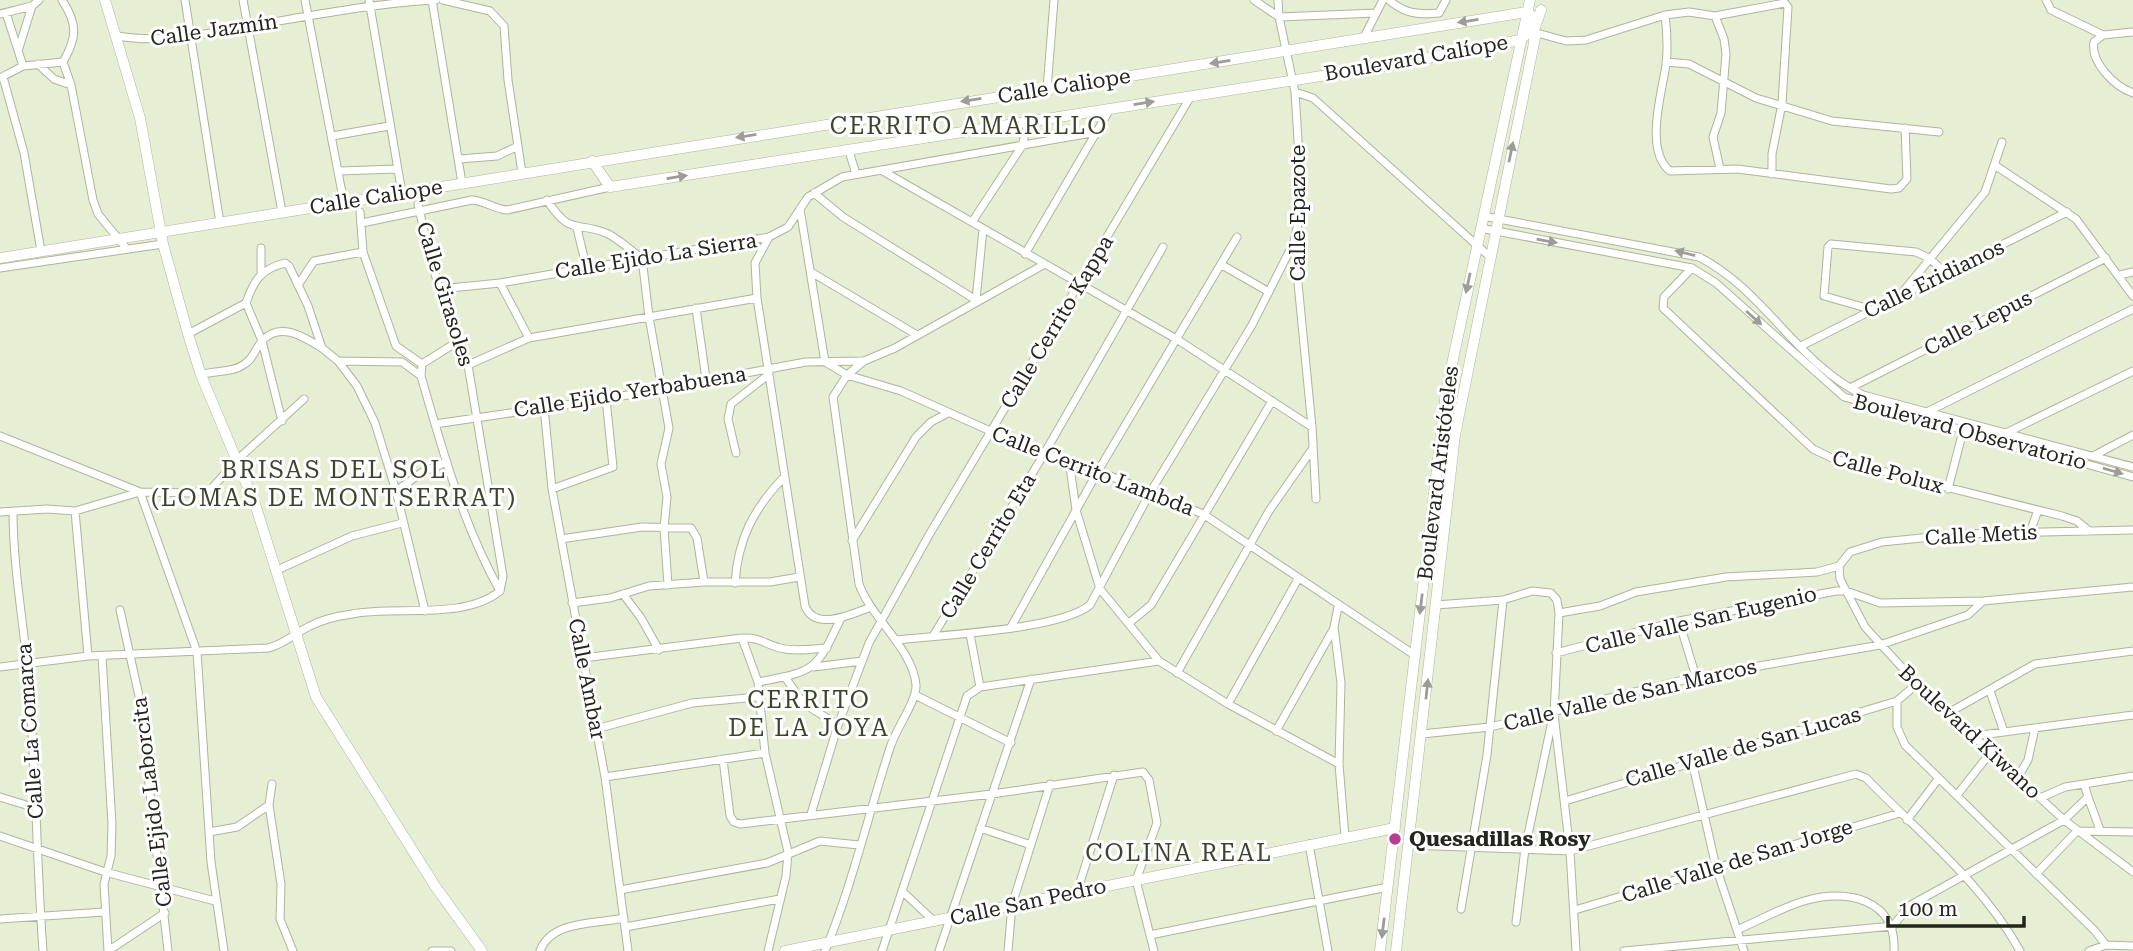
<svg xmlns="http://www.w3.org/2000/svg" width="2133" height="951" font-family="'Roboto Serif',serif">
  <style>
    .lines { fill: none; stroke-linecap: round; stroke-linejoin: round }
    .minor-casing { stroke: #adb59c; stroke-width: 9 }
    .tertiary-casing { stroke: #adb59c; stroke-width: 11 }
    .minor { stroke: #fff; stroke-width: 7 }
    .tertiary { stroke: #fff; stroke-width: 10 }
    .oneway { fill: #9c9d99 }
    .poi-dot { fill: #b83d8e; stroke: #fff; stroke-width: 2.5 }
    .labels { text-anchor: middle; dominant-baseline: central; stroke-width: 6; stroke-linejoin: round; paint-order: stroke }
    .street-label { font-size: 21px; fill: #23261c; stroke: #fff }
    .poi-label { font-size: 21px; font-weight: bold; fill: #23261c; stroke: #fff; text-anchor: start }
    .quarter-label { font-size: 24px; letter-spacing: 2px; fill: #3d442e; stroke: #fff }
  </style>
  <rect width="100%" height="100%" fill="#e6efd4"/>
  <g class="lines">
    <!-- minor casing -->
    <g class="minor-casing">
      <path id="minor" d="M62 0C78 24 77 38 63 62L71 85 93 200 98 214 126 248
        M185 0 220 223
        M243 0 282 212
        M305 0 344 203
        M369 0 402 193
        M432 0 462 183
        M443 0 490 11 504 26 508 80 522 173
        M1254 0 1279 17 1376 13
        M1278 0 1279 17 1295 92 1302 205 1294 242 1312 427 1316 499
        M1389 0C1405 14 1419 15 1439 13L1446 0
        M2046 0 2051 10 2103 35 2133 32
        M6 13 23 66
        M0 14 32 6 39 0
        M1665 15C1667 31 1668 48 1666 65 1662 92 1644 151 1670 171L1737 169 1891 189 1899 188 1907 179 1905 128
        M1715 16 1724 39 1726 54 1721 113 1713 137 1720 169
        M1537 33 1566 41 1586 40 1665 15 1689 12 1715 16 1785 3 1788 7 1782 104 1772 154V174
        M2103 35 2094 42C2090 62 2115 87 2133 93
        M118 36C163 44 211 33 256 25 315 15 376 3 436 0
        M1363 39 1383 0
        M19 48 32 6
        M1666 62 1689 64 1756 98 1832 121 1939 132
        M38 64 54 79 71 85
        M3 77 24 153 41 251
        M0 78 23 66 63 62
        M1047 89 1054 0
        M1295 92 1313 98 1489 256
        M332 136 389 126
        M849 151 856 174
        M459 159 497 156 516 147
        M1996 166 2076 219 2133 296
        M881 170 1178 340 1312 427
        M339 171 397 169
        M814 193 843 217 976 300 983 229
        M547 200C570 236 576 221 606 233 618 238 631 251 642 258L649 317 669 428 661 464 667 497 664 528 668 585
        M418 204C430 258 444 315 468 365L503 576 500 591
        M800 209 825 362
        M360 212 363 252 396 346 422 364 421 376C442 449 463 525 500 591
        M1483 216 1699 257C1763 289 1798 364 1863 395L2133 467
        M972 222 1022 146 1028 123
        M362 223 472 200C486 201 494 209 507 210L610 187
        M577 228 586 266
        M1480 228 1692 268 1716 283 1844 397 2133 477
        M769 237 755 263 757 298 805 606C815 632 852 614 871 607
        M1025 254 1110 109
        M1222 265 1269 292
        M0 268 163 244
        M1692 268 1664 297 1663 308 1813 449 1834 459 2062 516 2077 521 2089 531
        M261 272V248
        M811 272 917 335
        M2120 275 2133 272
        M500 283 529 338
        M298 285 314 261 363 252
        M440 289 500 283 769 237 788 227 808 197 842 177 1097 132
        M1901 294 1985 192 2002 142
        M246 303 262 341 282 421
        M696 308 706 379
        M1870 309 1824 296 1828 247 1831 244 1916 252 1929 258 1947 274
        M188 334 246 303C254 280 261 269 285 263L289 266 308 306 322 348 338 361 357 386 375 423 396 491 425 611
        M1801 346 2067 212
        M338 361 402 362 421 376
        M825 362 847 375 901 391 1024 446 1098 471 1203 514 1416 656
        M422 364 457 342
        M468 365 529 338 757 298
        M201 375C215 370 232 373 243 365 254 359 255 348 263 340 281 321 305 338 322 348
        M1850 388 2106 258
        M544 407 552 489 605 777 628 951
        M1927 412 2133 309
        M435 424 606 399 806 362 863 361
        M2006 433 2133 371
        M0 436 140 492 193 493 212 488 237 460 304 399
        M736 453 728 419 731 404 768 375
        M2093 456 2133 435
        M1069 460 1076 510 1100 589 1159 661 1228 704 1339 764
        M552 489 613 467 606 399
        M1948 489 1963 431
        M396 491 421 473 447 462
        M13 511C13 563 22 613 27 664 36 760 36 856 43 951
        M75 511 88 656
        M0 512 47 509 75 511 140 492 197 652 211 862 224 951
        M2030 532 2037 513
        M561 539 642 527 691 528 697 538 704 582
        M852 541 916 437 931 422 948 413
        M1839 566 1840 579 1865 627 1917 684 2064 820 2133 872
        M1839 566 1850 552 1882 542 1961 534 2133 530
        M275 571 352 536 402 523
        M735 583C738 539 753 510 783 478
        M623 594 641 618 659 650
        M572 603 610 598 649 586 704 582H770L799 577
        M1436 605 1503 600 1532 591 1551 593 1557 600 1559 613 1554 714 1570 851 1576 951
        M1338 607 1334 627 1341 683 1339 764 1345 837
        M120 610 139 696 168 951
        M1559 613 1600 606 1636 592 1726 577 1817 572 1839 566
        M1679 621 1696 677
        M1129 623 1151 605 1272 401
        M1011 627 1098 471 1237 237
        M970 634 980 687
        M933 636 1044 454 1163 247
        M742 638C759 637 765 644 780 648 795 652 812 649 827 648
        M896 640C939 635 1060 630 1090 605L1151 491 1252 325 1294 242
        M1556 653 1679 621 1836 591H1846L1880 603 1983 601
        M102 656 112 824 111 856 104 884 108 951
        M583 658 742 638 758 682 765 753 788 852 786 876 768 951
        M0 667 88 656 268 648C285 644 295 633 310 626 323 619 338 616 352 614 395 605 463 621 500 591
        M814 667 862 661
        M1177 673 1269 511 1313 448
        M785 677 803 703 838 725
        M758 682C816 671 816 671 841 618
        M1990 691 2004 732
        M915 695 1011 743
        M1897 701V727L1905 745 2095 931 2106 945
        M1228 704 1298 579
        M1950 712 2035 664 2133 651
        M596 729 692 703 758 697
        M1276 731 1334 628
        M1422 734 1490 727 1696 677 1880 645 1968 615 1983 601 2133 587
        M1974 736 2133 715
        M723 759 730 816 734 822 740 824 992 794 1143 772 1149 780 1157 823 1136 880 1154 951
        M1692 761 1716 867 1744 951
        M605 777 765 753
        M2018 777 2028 760 2035 728
        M272 784 269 805 281 884 280 919 293 951
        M1957 795 1991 752
        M0 797 36 808
        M2088 797 2100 830
        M2040 798 2065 787 2084 784
        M1565 801 1897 701 1917 684
        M811 814 838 725 869 643 929 535 1191 96
        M1907 820 1939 778
        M980 828 1031 845
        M209 832 237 827 269 805
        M0 836 105 872 215 901
        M1309 844 1328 951
        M1408 845 1570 851 1856 774 1866 778C1920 834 1982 882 2020 951
        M2036 874 2077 831 2133 832
        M620 890 767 863 820 841 859 845
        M903 892 935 922
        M1077 892 1114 775
        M1461 909 1487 755 1503 600
        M1575 910 1900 813
        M0 919 104 912
        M1516 922 1525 849 1552 721
        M1893 926 1909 906 2064 820 2088 797 2084 784 2133 776
        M625 927 780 899
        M1739 929C1760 920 1781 908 1804 901 1846 888 1897 899 1894 951
        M1150 935 1388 887
        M108 951 165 913
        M432 951H451
        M540 951C551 920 597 924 624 918
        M825 951C852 886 868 815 890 748 895 730 917 701 916 685 913 649 871 618 859 584L833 397 847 375 864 361 895 348 1043 265
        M882 951 967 696 980 687 1159 661
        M939 951 1031 679
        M1008 951 1012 905 1050 784
        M1624 951 1893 926
        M2089 951 2106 945 2133 946"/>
    </g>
    <!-- tertiary casing -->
    <g class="tertiary-casing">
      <path id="tertiary" d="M105 0 140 118 163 244 188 334 201 375 255 504 316 697 435 886 482 951
        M592 161 610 187 1398 64 1520 40 1535 27 1541 10
        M0 258 1527 12 1534 18V42
        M785 951 1395 828
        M1380 951 1446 392 1530 0
        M1396 951 1455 435 1535 38"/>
    </g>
    <!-- minor -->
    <use href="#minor" class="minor"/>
    <!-- tertiary -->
    <use href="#tertiary" class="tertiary"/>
  </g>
  <!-- one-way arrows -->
  <defs><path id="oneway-solid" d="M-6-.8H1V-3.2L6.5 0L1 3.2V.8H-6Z" transform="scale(1.75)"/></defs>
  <g class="oneway">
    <use href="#oneway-solid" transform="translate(1468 21) rotate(171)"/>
    <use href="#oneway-solid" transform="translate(1220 62) rotate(171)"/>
    <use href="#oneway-solid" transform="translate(971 100) rotate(171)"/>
    <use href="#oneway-solid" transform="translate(1144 103) rotate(-9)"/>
    <use href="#oneway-solid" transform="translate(746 136) rotate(171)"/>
    <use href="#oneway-solid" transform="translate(1511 152) rotate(-78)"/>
    <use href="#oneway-solid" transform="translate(677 177) rotate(-9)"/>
    <use href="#oneway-solid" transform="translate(1547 241) rotate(10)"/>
    <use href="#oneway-solid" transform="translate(1685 253) rotate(-166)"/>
    <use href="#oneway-solid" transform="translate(1468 283) rotate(102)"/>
    <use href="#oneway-solid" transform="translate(1754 318) rotate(42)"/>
    <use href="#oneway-solid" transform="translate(2113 471) rotate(16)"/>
    <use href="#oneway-solid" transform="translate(1421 604) rotate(97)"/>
    <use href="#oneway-solid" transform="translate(1427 689) rotate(-84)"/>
    <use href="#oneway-solid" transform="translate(1383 928) rotate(97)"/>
  </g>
  <!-- markers -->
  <circle class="poi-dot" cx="1395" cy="839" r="7"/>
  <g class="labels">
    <!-- street labels -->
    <g class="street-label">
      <text transform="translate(214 30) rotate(-8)">Calle Jazmín</text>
      <text transform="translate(1416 58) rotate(-10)">Boulevard Calíope</text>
      <text transform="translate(1064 86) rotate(-9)">Calle Caliope</text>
      <text transform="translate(376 197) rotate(-9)">Calle Caliope</text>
      <text transform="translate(1298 213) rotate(-90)">Calle Epazote</text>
      <text transform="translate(656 256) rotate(-9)">Calle Ejido La Sierra</text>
      <text transform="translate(1934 279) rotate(-26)">Calle Eridianos</text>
      <text transform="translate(445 294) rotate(73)">Calle Girasoles</text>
      <text transform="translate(1057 322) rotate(-59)">Calle Cerrito Kappa</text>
      <text transform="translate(1978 323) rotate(-27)">Calle Lepus</text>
      <text transform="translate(630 392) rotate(-9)">Calle Ejido Yerbabuena</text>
      <text transform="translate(1970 432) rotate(15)">Boulevard Observatorio</text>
      <text transform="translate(1093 471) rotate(21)">Calle Cerrito Lambda</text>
      <text transform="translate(1888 472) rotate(15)">Calle Polux</text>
      <text transform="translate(1438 473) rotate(-83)">Boulevard Aristóteles</text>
      <text transform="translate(1981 535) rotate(-3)">Calle Metis</text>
      <text transform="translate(988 546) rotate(-59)">Calle Cerrito Eta</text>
      <text transform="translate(1701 620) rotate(-13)">Calle Valle San Eugenio</text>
      <text transform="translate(587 679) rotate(79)">Calle Ambar</text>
      <text transform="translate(1630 695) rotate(-13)">Calle Valle de San Marcos</text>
      <text transform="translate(30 731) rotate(-94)">Calle La Comarca</text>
      <text transform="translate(1970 732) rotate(43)">Boulevard Kiwano</text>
      <text transform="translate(1743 747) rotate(-16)">Calle Valle de San Lucas</text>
      <text transform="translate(152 802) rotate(-97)">Calle Ejido Laborcita</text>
      <text transform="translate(1737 861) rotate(-17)">Calle Valle de San Jorge</text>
      <text transform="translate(1028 902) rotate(-12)">Calle San Pedro</text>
    </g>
    <!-- poi labels -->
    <g class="poi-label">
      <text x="1409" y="839">Quesadillas Rosy</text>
    </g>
    <!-- quarter labels -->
    <g class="quarter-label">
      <text x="969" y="126">CERRITO AMARILLO</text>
      <text x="334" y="470">BRISAS DEL SOL<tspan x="334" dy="28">(LOMAS DE MONTSERRAT)</tspan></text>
      <text x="809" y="700">CERRITO<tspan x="809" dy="28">DE LA JOYA</tspan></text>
      <text x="1179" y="853">COLINA REAL</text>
    </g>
  </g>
  <!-- scale -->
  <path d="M1888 916v10h136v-10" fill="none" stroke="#23261c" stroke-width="3.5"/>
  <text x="1898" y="916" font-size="21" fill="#23261c" stroke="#ffffff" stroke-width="5" paint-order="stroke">100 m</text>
</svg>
